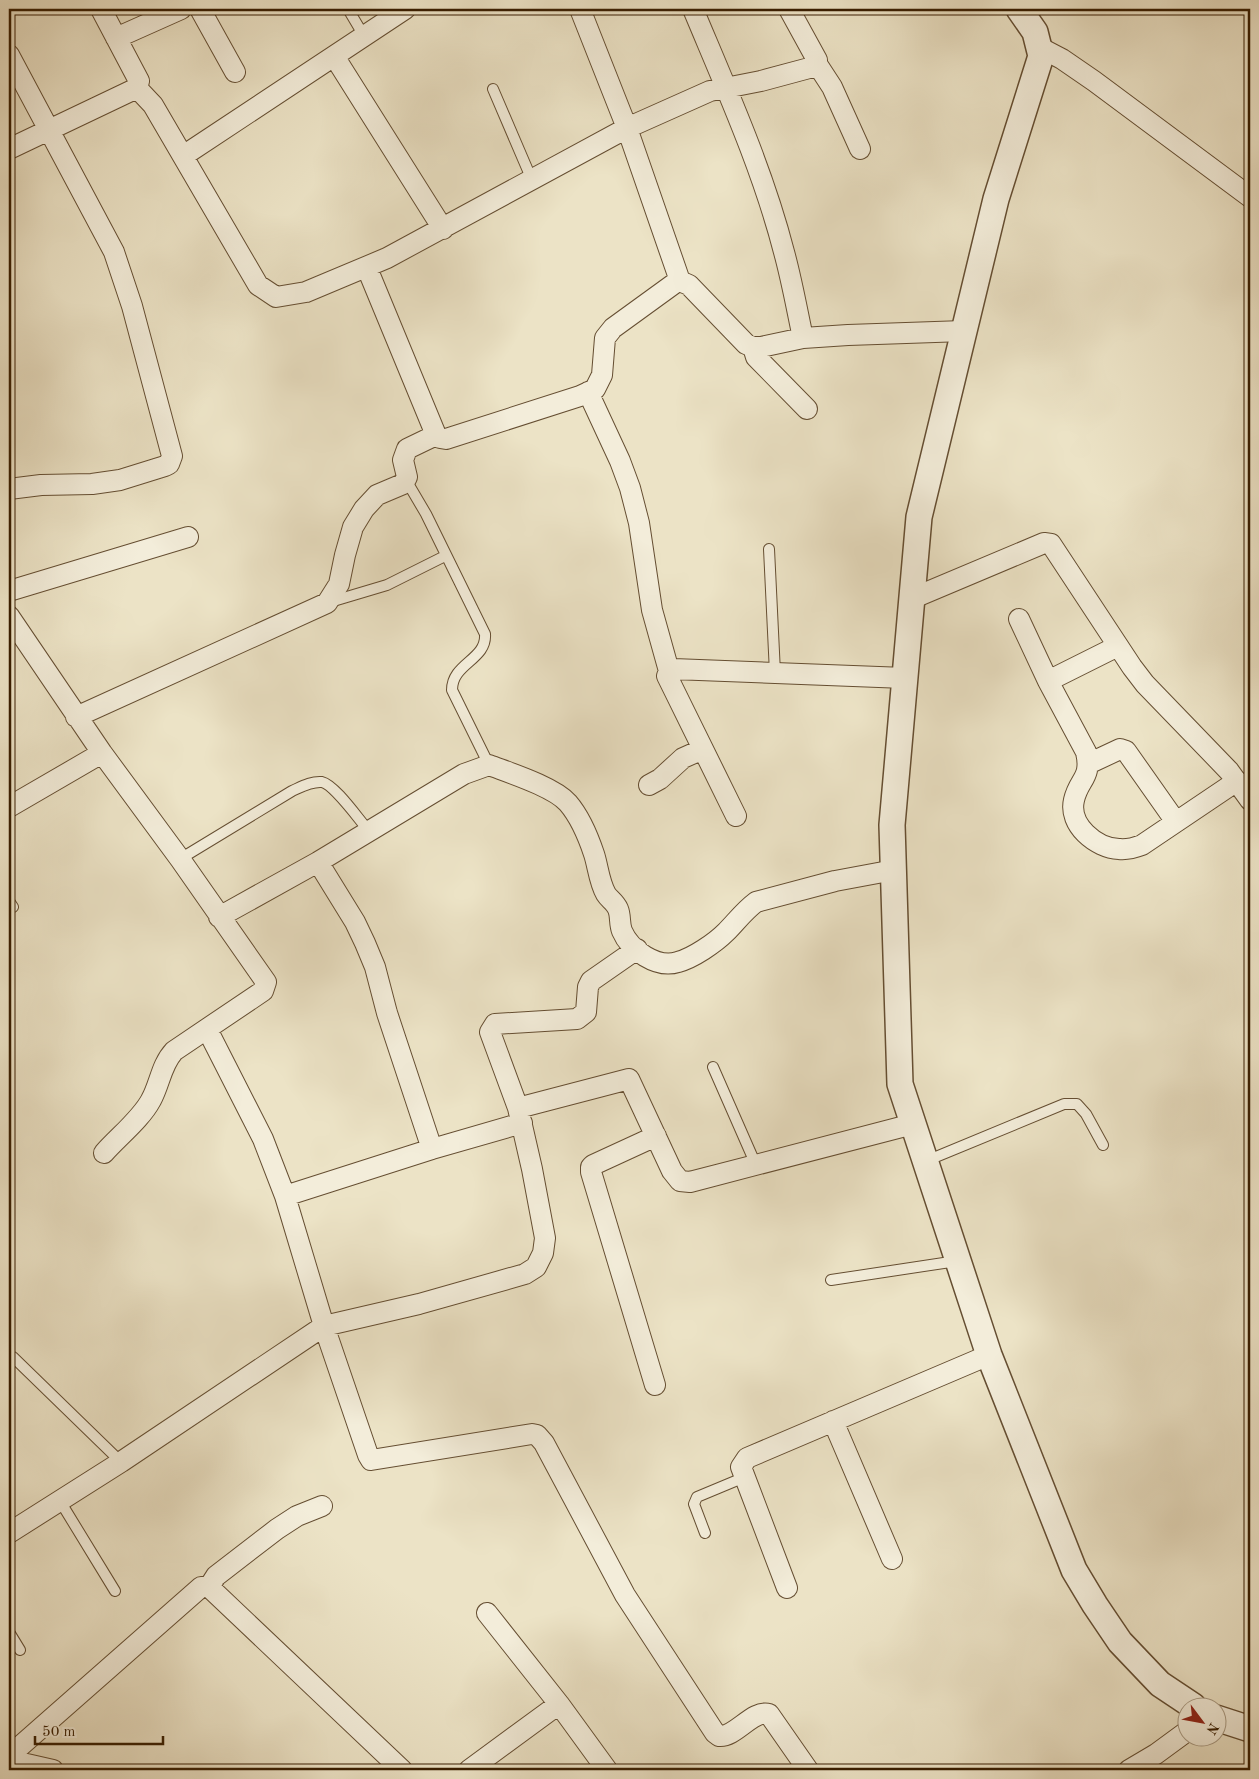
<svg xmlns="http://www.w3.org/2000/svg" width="1259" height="1779" font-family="'Old Standard TT',serif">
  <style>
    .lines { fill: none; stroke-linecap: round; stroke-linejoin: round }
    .service-casing { stroke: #654e32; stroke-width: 12 }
    .minor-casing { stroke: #654e32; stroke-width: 22 }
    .tertiary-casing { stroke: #654e32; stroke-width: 28 }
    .service { stroke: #f3edda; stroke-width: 10 }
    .minor { stroke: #f3edda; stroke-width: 20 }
    .tertiary { stroke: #f3edda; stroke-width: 25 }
  </style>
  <rect width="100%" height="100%" fill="#ece3c6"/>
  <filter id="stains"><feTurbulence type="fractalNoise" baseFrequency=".004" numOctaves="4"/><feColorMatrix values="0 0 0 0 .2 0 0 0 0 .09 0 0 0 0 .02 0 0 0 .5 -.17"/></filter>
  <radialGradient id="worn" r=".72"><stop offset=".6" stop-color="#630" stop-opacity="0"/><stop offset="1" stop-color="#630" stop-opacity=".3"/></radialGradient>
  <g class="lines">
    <!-- service casing -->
    <g class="service-casing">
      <path id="service" d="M348 9 364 36
        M493 89 532 180
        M406 480 426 514 485 634C487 660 452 663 452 690L489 765
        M769 549 775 673
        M330 602 387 585 445 556
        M180 859 292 791C301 787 311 781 322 782 335 785 359 820 369 831
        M9 901 13 907
        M713 1067 756 1165
        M926 1161 1064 1104H1077L1086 1114 1103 1145
        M831 1280 957 1261
        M13 1357 121 1462
        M60 1501 115 1591
        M705 1533 694 1504 697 1497 745 1477
        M9 1632 20 1650"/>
    </g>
    <!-- minor casing -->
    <g class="minor-casing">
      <path id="minor" d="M200 9 235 72
        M580 9 627 128 680 281
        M693 9C726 88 763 170 784 252 792 281 797 310 803 338
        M116 38 181 9
        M1039 47 1062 59 1094 81 1250 197
        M9 55 114 252 132 306 172 456 169 464 165 466 120 480 92 484 41 485 9 489
        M334 56 443 229
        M817 64 832 87 860 149
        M137 88 153 105 258 285 276 297 306 292 387 258 627 128 710 91 761 81 813 67 817 64V60L789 9
        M9 149 137 88 139 81 101 9
        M183 156 405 9
        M367 268 436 435 440 438 446 439 580 396 595 389 602 375 605 338 613 328 675 283 680 281 689 285 746 344 753 347H761L803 338 848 335 964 331
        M753 347 756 357 807 409
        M588 392 620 461 630 488 639 523 652 610 669 671
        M9 591 188 537
        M911 599 1044 543 1051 544 1132 667 1145 684 1229 771 1250 800
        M9 616 102 753 180 859 266 982 263 991 174 1051C161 1065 160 1084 151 1100 141 1119 118 1137 104 1153
        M1019 619 1048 681 1086 752C1092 779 1079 778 1074 800 1068 825 1096 848 1119 849 1127 850 1134 848 1142 845L1237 781
        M1048 681 1118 646
        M76 717 327 603 339 584 345 555 353 527 364 509 377 495 403 484 407 477 403 460 407 449 436 435
        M1088 764 1120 749 1126 751 1176 822
        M649 785 660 779 683 758 703 749
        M9 807 102 753
        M736 816 667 676 669 671 673 669 905 678
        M318 862 355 922 365 943 375 967 387 1013 432 1149
        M219 917 318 862 464 774 489 765C510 773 554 787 568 803 580 817 588 836 594 854 598 866 599 882 606 894 609 899 615 902 618 909 621 916 619 923 622 931 630 950 657 969 678 962 693 958 715 943 726 932 736 922 744 911 756 902L835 881 894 870
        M207 1029 263 1139 285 1196 324 1326 368 1455 371 1460 532 1434 537 1435 544 1443 625 1595 715 1733 719 1736C735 1738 753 1709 769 1714L808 1770
        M518 1108 629 1079 672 1171 680 1181 690 1182 913 1124
        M285 1196 432 1149 522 1123
        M655 1385 591 1172V1167L593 1165 656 1136
        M833 1421 892 1559
        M9 1533 121 1462 324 1326 419 1304 525 1274 536 1267 543 1253 545 1238 532 1169 518 1108 490 1032 495 1024 577 1019 586 1012 588 987 591 981 637 949
        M209 1587 216 1576 277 1529 297 1516 322 1506
        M787 1588 741 1467 747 1458 989 1355
        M487 1613 559 1704 607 1770
        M9 1756 201 1587H209L402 1770
        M9 1760 53 1770
        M469 1770 559 1704
        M1129 1770 1156 1754 1186 1732"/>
    </g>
    <!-- tertiary casing -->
    <g class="tertiary-casing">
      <path id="tertiary" d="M1019 9 1035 32 1041 56 996 199 919 517 892 825 900 1084 989 1355 1074 1570 1095 1605 1120 1642 1160 1684 1193 1706
        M1216 1718 1250 1729"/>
    </g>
    <!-- service -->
    <use href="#service" class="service"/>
    <!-- minor -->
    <use href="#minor" class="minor"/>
    <!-- tertiary -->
    <use href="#tertiary" class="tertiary"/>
  </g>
  <!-- margin -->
  <rect width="1259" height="1779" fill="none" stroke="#ece3c6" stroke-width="30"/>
  <rect x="10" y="10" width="1239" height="1759" fill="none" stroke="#381d00" stroke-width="2.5"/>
  <rect x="15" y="15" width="1229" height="1749" fill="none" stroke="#381d00"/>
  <!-- north arrow -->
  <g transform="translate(1202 1722) rotate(122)"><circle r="24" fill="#f3edda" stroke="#a89a83"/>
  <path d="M0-4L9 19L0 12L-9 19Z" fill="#8f2418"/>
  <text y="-8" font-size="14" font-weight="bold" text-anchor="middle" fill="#381d00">N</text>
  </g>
  <!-- scale -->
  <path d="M35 1736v8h128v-8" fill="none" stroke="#381d00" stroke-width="2.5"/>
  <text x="42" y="1736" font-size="15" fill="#381d00" stroke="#f3edda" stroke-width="4" paint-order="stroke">50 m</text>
  <rect width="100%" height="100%" filter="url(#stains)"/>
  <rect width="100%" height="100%" fill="url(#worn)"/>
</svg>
